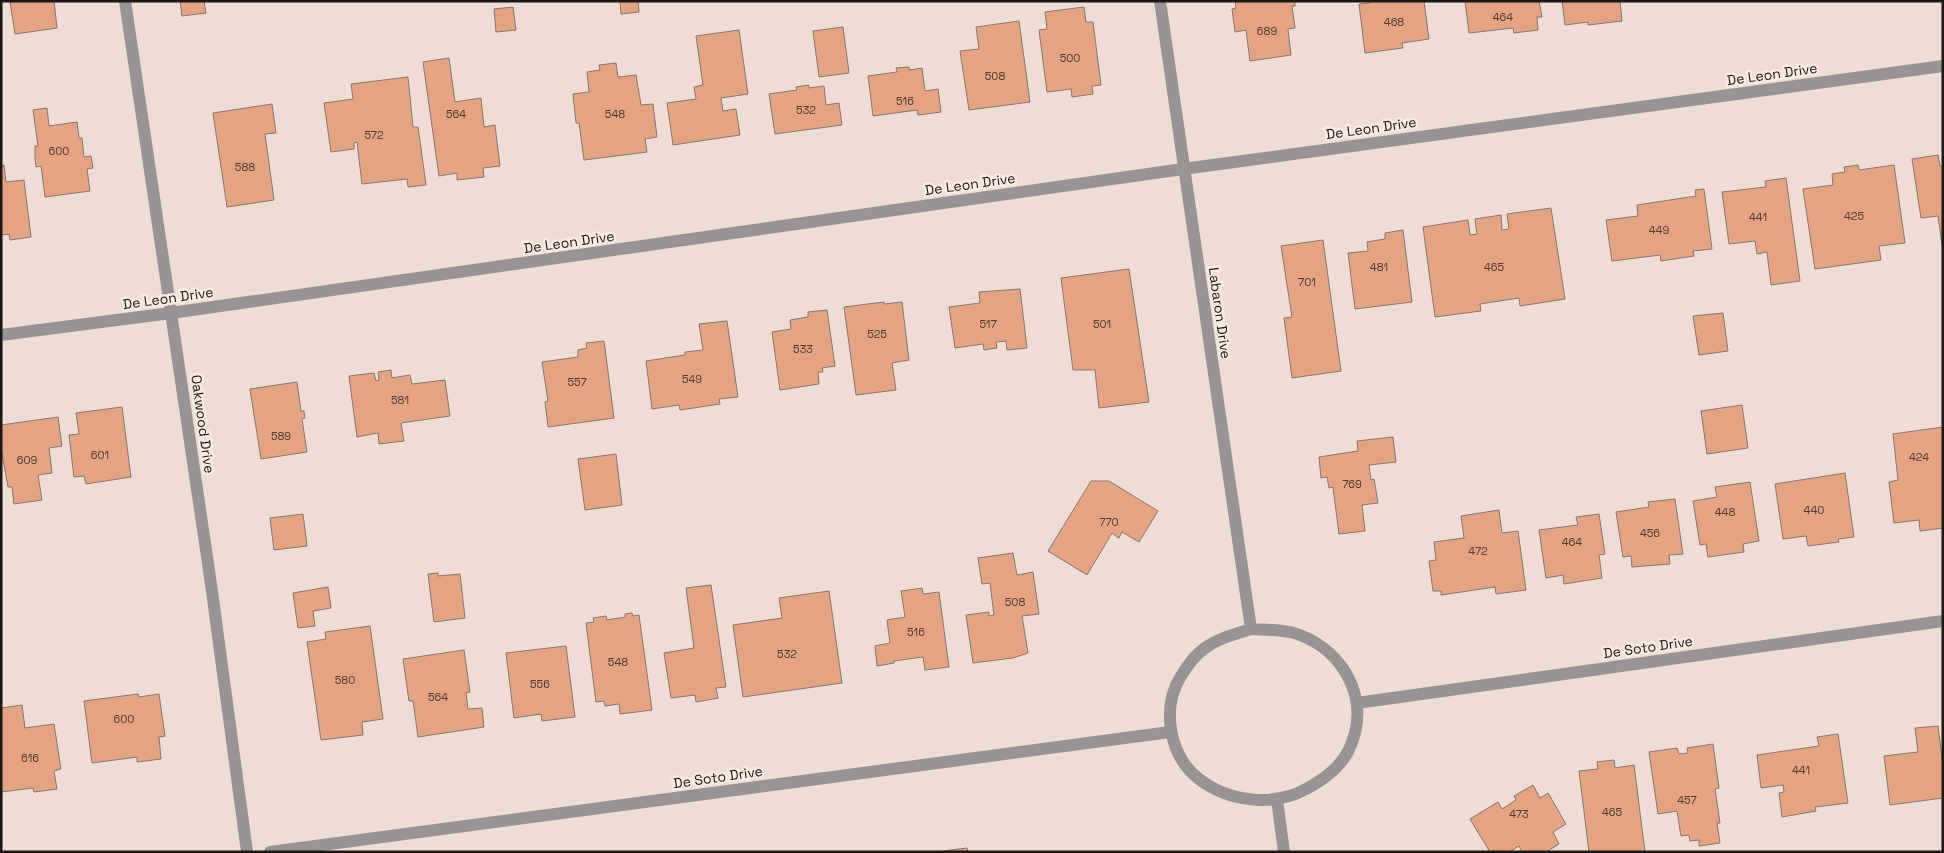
<svg xmlns="http://www.w3.org/2000/svg" width="1944" height="853" font-family="'Space Grotesk',sans-serif">
  <style>
    .building { fill: #e4a481; stroke: #84766f }
    .lines { fill: none; stroke-linecap: round; stroke-linejoin: round }
    .minor { stroke: #9a9393; stroke-width: 12 }
    .labels { text-anchor: middle; dominant-baseline: central; stroke-width: 5; stroke-linejoin: round; paint-order: stroke }
    .number-label { font-size: 11px; fill: #4e3a2f }
    .street-label { font-size: 14px; fill: #1c1714; stroke: #faeae2 }
  </style>
  <rect width="100%" height="100%" fill="#edddd5"/>
  <!-- building -->
  <path class="building" d="M18 1H54L57 28 15 34 10 2Z
    M180 1H204L206 13 182 16Z
    M620 1H638L639 12 621 14Z
    M1235 1H1295V6H1292L1295 28 1288 29 1291 55 1250 61 1246 30 1235 32 1232 9 1236 8Z
    M1369 1H1424L1429 39 1402 43 1403 48 1365 53 1359 4 1369 3Z
    M1465 1H1539L1542 17H1537L1538 30 1514 33 1513 28 1469 33Z
    M1562 1H1620L1622 21 1588 25V22L1565 25Z
    M513 7 516 30 496 32 494 9Z
    M1084 7 1086 22H1093L1101 85 1092 86 1093 94 1072 97 1071 89 1047 92 1039 30 1047 29 1045 12Z
    M1019 21 1030 102 969 110 960 51 979 49 976 27Z
    M843 27 849 73 819 77 813 31Z
    M739 30 748 94 721 98 723 111 736 109 740 135 673 145 667 103 696 99 694 87 703 85 696 36Z
    M449 58 455 102 481 98 484 127 495 125 500 166 483 168 484 177 457 180V173L439 176 423 62Z
    M616 63 618 77 636 75 641 105 653 104 657 137 645 139 647 152 584 160 579 123H576L573 94 589 92 587 72 600 70 599 65Z
    M909 67V70L922 68 925 91 938 89 941 112 918 115 917 110 873 116 868 76 897 72 896 68Z
    M408 77 413 127H418L426 185 408 187 407 179 362 184 357 142 354 143V149L331 152 324 103 353 99 351 84Z
    M809 85V88L824 86 826 105 839 103 842 125 775 134 769 94 797 90 796 87Z
    M272 104 276 133 265 134 274 200 227 207 213 113Z
    M47 108 49 126 77 122 79 138H82L84 157 91 156 93 168 87 169 90 191 45 197 41 166 36 167 35 158V146H38L33 110Z
    M1938 155 1940 166H1943L1942 245 1938 216 1921 218 1912 159Z
    M4 165 6 182 24 180 31 237 10 240 9 234 1 235V166Z
    M1858 165 1859 170 1894 165 1905 243 1879 246 1881 260 1815 269 1803 189 1833 185 1832 174 1845 172 1844 167Z
    M1786 178 1800 281 1771 285 1767 252 1757 254 1755 241 1729 244 1722 192 1766 187 1765 181Z
    M1704 189 1712 249 1693 251 1694 256 1661 261 1660 255 1612 261 1606 220 1638 216 1637 205 1696 196 1695 190Z
    M1551 208 1565 299 1520 306 1519 298 1480 304 1481 311 1435 317 1423 227 1468 220 1470 235 1477 234 1475 219 1501 215 1502 230 1509 229 1507 214Z
    M1403 230 1412 302 1355 309 1348 253 1368 251 1367 242 1385 239V233Z
    M1323 240 1341 371 1292 378 1284 318 1292 317 1281 246Z
    M1129 269 1149 402 1099 408 1095 370H1073L1061 278Z
    M1020 289 1027 348 1007 350 1006 341 996 342 997 348 984 350 983 344 955 348 949 307 980 303 979 292Z
    M884 302V304L902 302 909 360 892 363 896 390 856 395 844 307Z
    M827 310 835 366 822 368 823 372H818L819 384 780 390 772 332 791 329 790 320 808 317V312Z
    M1723 313 1728 351 1699 355 1693 316Z
    M727 321 738 397 719 399 720 404 680 410 679 405 652 409 646 361 685 355V352L703 350 699 324Z
    M604 341 614 418 548 427 545 402 548 401 542 362 578 357V350L587 348 586 343Z
    M391 370 392 378 410 375 412 384 445 380 450 416 401 423 404 441 379 444 378 433 357 437 349 376 374 373 376 381 379 380 378 372Z
    M297 382 301 411H304L305 418 302 419 307 452 261 459 250 389Z
    M1742 405 1748 448 1707 454 1701 411Z
    M122 407 131 477 86 484 84 476 74 477 69 435 79 434 76 413Z
    M58 417 62 446 49 448 52 473 38 475 42 500 14 504 12 487H8L1 448V425Z
    M1943 427V528L1920 531 1919 520 1894 523 1889 482 1898 480 1893 434Z
    M1393 437 1396 462 1369 465 1371 480 1374 479 1378 503 1362 505 1365 531 1339 534 1333 487 1329 488 1327 477 1321 478 1319 457 1358 451 1357 441Z
    M616 454 622 505 585 510 578 459Z
    M1845 473 1854 537 1838 539 1839 542 1808 546 1806 536 1783 539 1775 484Z
    M1091 481H1109L1158 511 1139 542 1122 532 1119 538 1112 533 1087 575 1048 551Z
    M1750 482 1759 541 1743 544 1744 552 1708 557 1706 544 1700 545 1693 501 1717 497 1715 487Z
    M1675 499 1683 554 1669 555 1670 564 1632 567 1631 556 1623 557 1616 512 1649 507 1648 502Z
    M1499 510 1502 533 1518 531 1526 590 1496 594 1495 587 1441 595V591H1433L1429 561 1436 560 1434 542 1464 538 1461 516Z
    M303 514 307 546 274 550 270 518Z
    M1599 514 1605 554 1599 555 1602 578 1564 584 1563 575 1546 578 1539 530 1578 525 1576 517Z
    M1013 553 1017 575 1033 572 1039 614 1022 616 1028 653 1013 658 973 663 966 615 989 612V616L994 615 990 583 982 584 978 558Z
    M438 573V576L460 574 465 618 434 622 428 574Z
    M711 585 726 687 716 688 718 698 696 702 695 695 671 698 664 653 694 648 686 588Z
    M328 587 331 608 313 611 315 626 298 628 293 593Z
    M922 588 923 594 939 592 949 667 925 670 923 657 894 661V663L877 666 875 646 890 643 887 620 905 617 901 591Z
    M829 591 842 683 743 697 733 625 782 618 779 598Z
    M632 613 633 616 639 615 652 710 620 714 619 704 605 706 604 701 596 702 586 623 594 622 593 618 606 616 607 620 625 617V614Z
    M370 626 383 719 362 722 363 735 321 740 307 642 326 639 325 632Z
    M566 646 575 717 542 721 541 714 514 718 506 653Z
    M464 650 470 692 466 693 468 709 482 708 484 727 418 737 413 701H409L403 659Z
    M138 694 139 697 159 694 165 736 159 737 161 759 137 762V757L92 763 84 701Z
    M22 705 25 728 54 724 61 769 54 771 57 789 34 792 33 788 1 792V708Z
    M1938 726 1943 765V798L1890 805 1884 756 1918 752 1915 728Z
    M1838 734 1848 803 1815 807 1816 811 1782 817 1779 793 1784 792 1783 785 1761 788 1757 755 1819 746 1817 737Z
    M1713 744 1719 788 1715 789 1720 823H1717L1720 843 1699 846V840L1690 841 1689 835 1681 836 1677 811 1658 814 1649 752 1677 748 1679 754 1688 753 1687 748Z
    M1614 760 1615 768 1634 765 1645 852H1589L1579 771 1598 769 1597 762Z
    M1533 785 1540 798 1548 793 1566 824 1553 832 1559 844 1546 852H1522L1519 846 1509 852H1490L1470 819 1498 802 1502 809 1516 800 1514 796Z
    M967 848 968 852H943V851Z"/>
  <g class="lines">
    <!-- minor -->
    <path class="minor" d="M125 1 211 584 247 852
      M1160 1 1251 629
      M1 335 171 313 1183 169 1943 66
      M1251 629C1267 630 1284 629 1300 635 1344 652 1370 699 1351 745 1343 766 1325 779 1306 789 1273 807 1229 802 1199 779 1169 756 1161 708 1181 676 1187 666 1195 655 1205 648 1219 638 1235 634 1251 629Z
      M1357 703 1943 621
      M1277 800 1284 852
      M270 852 1170 732"/>
  </g>
  <g class="labels">
    <!-- number labels -->
    <g class="number-label">
      <text x="1503" y="17">464</text>
      <text x="1394" y="22">468</text>
      <text x="1267" y="31">689</text>
      <text x="1070" y="58">500</text>
      <text x="995" y="76">508</text>
      <text x="905" y="101">516</text>
      <text x="806" y="110">532</text>
      <text x="456" y="114">564</text>
      <text x="615" y="114">548</text>
      <text x="374" y="135">572</text>
      <text x="59" y="151">600</text>
      <text x="245" y="167">588</text>
      <text x="1854" y="216">425</text>
      <text x="1758" y="217">441</text>
      <text x="1659" y="230">449</text>
      <text x="1379" y="267">481</text>
      <text x="1494" y="267">465</text>
      <text x="1307" y="282">701</text>
      <text x="988" y="324">517</text>
      <text x="1102" y="324">501</text>
      <text x="877" y="334">525</text>
      <text x="803" y="349">533</text>
      <text x="692" y="379">549</text>
      <text x="577" y="382">557</text>
      <text x="400" y="400">581</text>
      <text x="281" y="436">589</text>
      <text x="100" y="455">601</text>
      <text x="1919" y="457">424</text>
      <text x="27" y="460">609</text>
      <text x="1352" y="484">769</text>
      <text x="1814" y="510">440</text>
      <text x="1725" y="512">448</text>
      <text x="1109" y="522">770</text>
      <text x="1650" y="533">456</text>
      <text x="1572" y="542">464</text>
      <text x="1478" y="551">472</text>
      <text x="1015" y="602">508</text>
      <text x="916" y="632">516</text>
      <text x="787" y="654">532</text>
      <text x="618" y="662">548</text>
      <text x="345" y="680">580</text>
      <text x="540" y="684">556</text>
      <text x="438" y="697">564</text>
      <text x="124" y="719">600</text>
      <text x="30" y="758">616</text>
      <text x="1801" y="770">441</text>
      <text x="1687" y="800">457</text>
      <text x="1612" y="812">465</text>
      <text x="1519" y="814">473</text>
    </g>
    <!-- street labels -->
    <g class="street-label">
      <text transform="translate(1772 74) rotate(-8)">De Leon Drive</text>
      <text transform="translate(1371 128) rotate(-8)">De Leon Drive</text>
      <text transform="translate(970 184) rotate(-8)">De Leon Drive</text>
      <text transform="translate(569 242) rotate(-8)">De Leon Drive</text>
      <text transform="translate(168 298) rotate(-8)">De Leon Drive</text>
      <text transform="translate(1220 313) rotate(82)">Labaron Drive</text>
      <text transform="translate(203 424) rotate(82)">Oakwood Drive</text>
      <text transform="translate(1648 647) rotate(-8)">De Soto Drive</text>
      <text transform="translate(718 777) rotate(-8)">De Soto Drive</text>
    </g>
  </g>
  <!-- border -->
  <rect width="1944" height="853" fill="none" stroke="#1c1714" stroke-width="5"/>
</svg>
